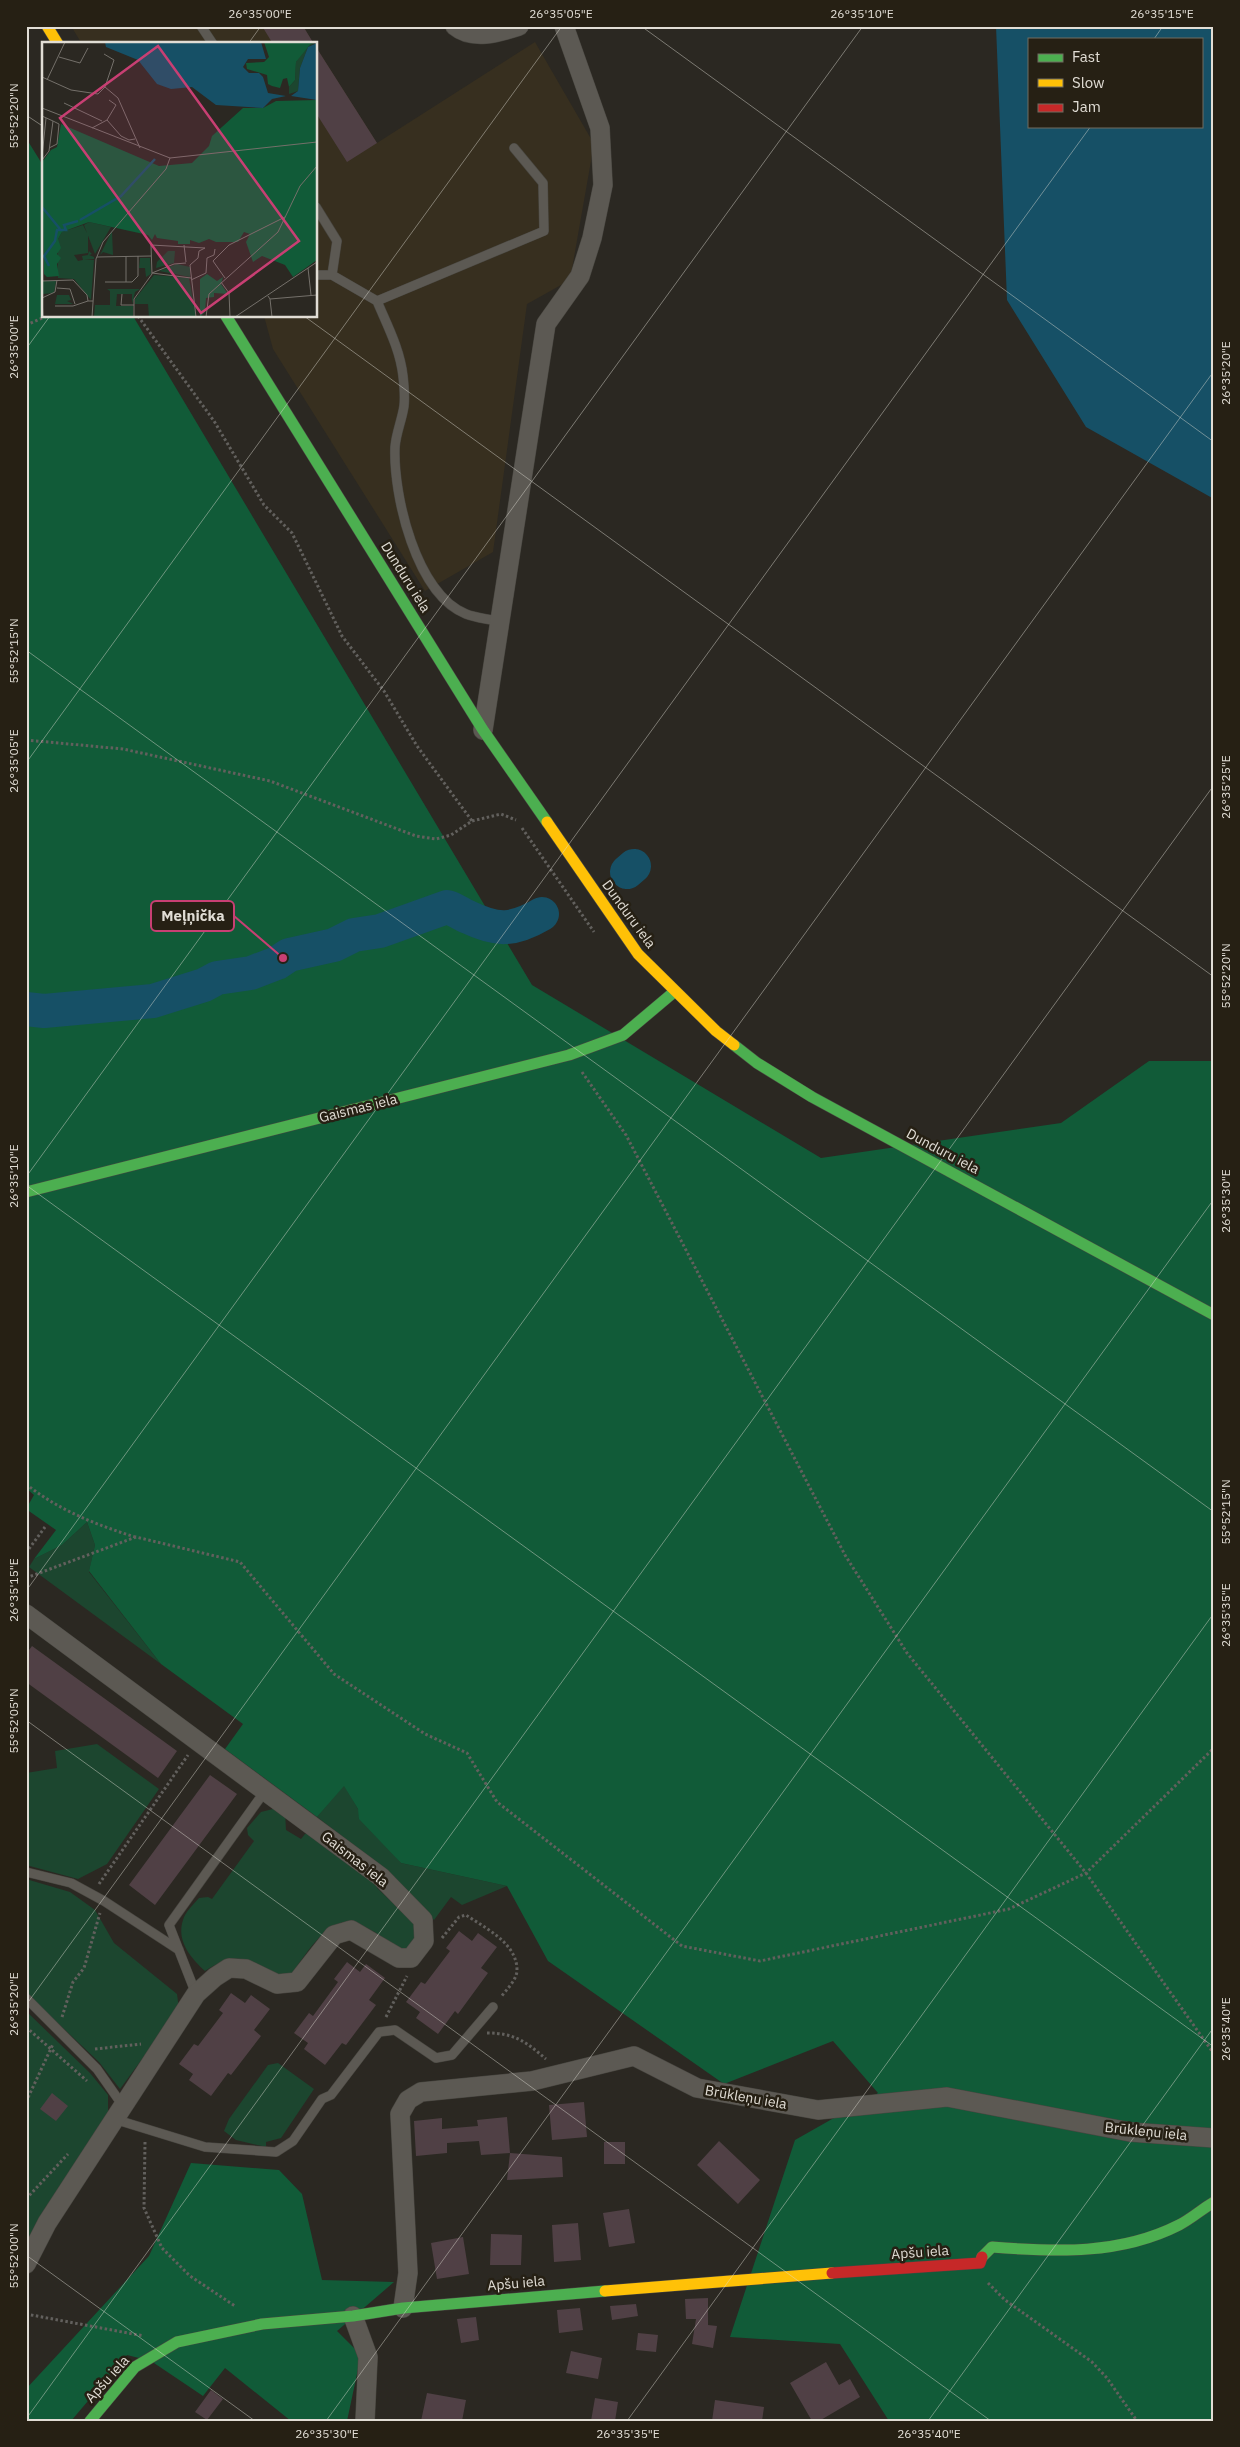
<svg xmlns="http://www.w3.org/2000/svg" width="1240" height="2447" font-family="'IBM Plex Sans',sans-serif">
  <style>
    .built { fill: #372f1f }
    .green { fill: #1c462f }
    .forest { fill: #115b38 }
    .water { fill: #165066; fill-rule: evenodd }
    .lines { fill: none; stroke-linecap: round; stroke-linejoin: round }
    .river { stroke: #165066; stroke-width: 34 }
    .building { fill: #504045 }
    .lane-casing { stroke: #484640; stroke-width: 10 }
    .street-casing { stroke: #484640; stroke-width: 20 }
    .fast-casing { stroke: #484640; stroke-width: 12 }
    .slow-casing { stroke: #484640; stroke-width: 12 }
    .jam-casing { stroke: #484640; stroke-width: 12 }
    .path { stroke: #62605d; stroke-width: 3; stroke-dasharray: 2.5 2.5; stroke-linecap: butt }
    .lane { stroke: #5c5953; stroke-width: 9 }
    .street { stroke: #5c5953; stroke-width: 19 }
    .fast { stroke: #4caf50; stroke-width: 11 }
    .slow { stroke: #ffc107; stroke-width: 11 }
    .jam { stroke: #c62828; stroke-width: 11 }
    .ticks { fill: none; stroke: #e1ddd5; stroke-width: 1; stroke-opacity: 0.45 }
    .labels { text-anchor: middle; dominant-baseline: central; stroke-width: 5; stroke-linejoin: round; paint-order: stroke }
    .street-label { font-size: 14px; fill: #e1ddd5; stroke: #262014 }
    .inset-river { fill: none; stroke: #165066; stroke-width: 2.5 }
    .inset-road { fill: none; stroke: #74706a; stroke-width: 1 }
    .view { fill: #c83f73; fill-opacity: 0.15; stroke: #c83f73; stroke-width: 2.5 }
    .inset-edge { fill: none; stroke: #e1ddd5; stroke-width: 2.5 }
    .leader { fill: none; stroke: #c83f73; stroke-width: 2 }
    .callout-dot { fill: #c83f73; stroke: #262014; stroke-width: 2 }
    .callout { fill: #262014; stroke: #c83f73; stroke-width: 2 }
    .callout-label { font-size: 15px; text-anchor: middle; font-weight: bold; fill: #e1ddd5 }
    .neatline { fill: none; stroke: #e1ddd5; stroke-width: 2 }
    .ticks-label { font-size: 12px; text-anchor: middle; fill: #e1ddd5 }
  </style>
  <rect width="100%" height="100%" fill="#2b2822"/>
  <!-- built -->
  <path class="built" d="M71 26H303L314 44H82Z
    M535 42 594 144 570 280 527 304 493 552 425 591 273 349 264 316H316V47L377 143Z"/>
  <!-- green -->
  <path class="green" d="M87 1522 95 1545 89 1572 161 1664 29 1567 34 1559 62 1545Z
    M97 1744 159 1789 107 1864 78 1879 26 1865V1773L57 1768 55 1751Z
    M344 1785 358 1809 401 1863 507 1886 462 1905 451 1897 434 1920 381 1866 317 1817Z
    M277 1808 285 1812 286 1830 301 1839 305 1834 313 1833 379 1883 377 1888 416 1925 419 1934 405 1953C389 1943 373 1928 355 1923 328 1914 304 1958 290 1976L280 1977C251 1959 237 1950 205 1971 191 1958 176 1941 183 1920 185 1912 194 1904 199 1898L208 1897 212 1899 254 1841 248 1835 247 1828 261 1812Z
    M26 1879 70 1892 95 1910 114 1943 177 1994 179 2009 120 2089 99 2062 26 1993Z
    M26 2011 90 2073 108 2095V2117L42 2213 26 2244Z
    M278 2063 314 2089 281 2138 266 2142V2147L236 2140 224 2131 229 2119 268 2065Z"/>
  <!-- forest -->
  <path class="forest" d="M26 138 44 167V316H133L532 985 821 1158 1061 1123 1149 1061H1214V2421H889L840 2344 730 2337 795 2140 878 2093 833 2041 724 2084 548 1961 507 1886 401 1863 359 1819 358 1809 344 1786 317 1817 225 1749 243 1724 161 1664 89 1571 95 1545 87 1522 62 1545 34 1559 56 1530 26 1509 34 1495 26 1488Z
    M191 2163 279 2170 302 2194 322 2280 394 2282 337 2331 361 2355 347 2421H291L225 2368 203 2396 151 2361 127 2355 71 2421H26V2389L149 2256Z"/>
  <!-- water -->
  <path class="water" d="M996 26H1214V499L1086 427 1007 300ZM1029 39H1201V126H1029Z"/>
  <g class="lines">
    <!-- river -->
    <path class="river" d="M627 872 634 866
      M26 1009 44 1011 153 1001 204 985 217 978 251 973 277 963 289 955 334 945 354 935 380 931 447 907C455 909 460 914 468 917 497 931 513 931 542 914"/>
  </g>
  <!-- building -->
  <path class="building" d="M262 26H303L314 44H273Z
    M316 47 377 143 347 162 316 113Z
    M32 1646 177 1751 158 1778 26 1682V1654Z
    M210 1775 237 1794 155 1905 129 1885Z
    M459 1931 472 1941 478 1933 497 1947 481 1968 488 1973 458 2014 455 2011 438 2034 416 2018 420 2012 406 2002 421 1982 425 1984 450 1951 446 1948Z
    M347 1962 360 1972 366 1964 385 1978 369 2000 376 2005 346 2045 342 2043 325 2065 304 2049 308 2043 294 2033 309 2013 313 2016 338 1982 334 1979Z
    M231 1993 245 2003 251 1995 270 2009 254 2030 261 2036 231 2075 228 2073 211 2096 189 2080 193 2074 179 2064 194 2044 198 2046 223 2013 219 2010Z
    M52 2093 68 2106 56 2121 40 2109Z
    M584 2102 587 2137 552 2140 549 2105Z
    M507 2117 510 2153 562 2157 563 2177 507 2180 510 2153 481 2155 479 2141 447 2143V2153L416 2156 414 2121 442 2118V2129L478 2126 477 2120Z
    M719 2141 760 2180 738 2204 697 2165Z
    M604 2142H625V2164H604Z
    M629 2209 635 2243 609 2247 603 2213Z
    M578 2223 581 2260 554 2262 552 2225Z
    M491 2234 522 2235 521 2265H490Z
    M463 2237 469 2274 437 2279 431 2243Z
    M708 2298V2325L717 2326 713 2348 692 2344 696 2319H686L685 2299Z
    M636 2304 638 2316 612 2320 610 2306Z
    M580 2308 583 2330 559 2333 557 2310Z
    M476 2317 479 2340 461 2343 457 2319Z
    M638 2333 658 2335 656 2352 636 2350Z
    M571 2351 602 2358 598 2379 566 2373Z
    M826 2362 839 2385 850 2379 860 2397 819 2421H812L790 2383Z
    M211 2390 223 2399 207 2420 195 2412Z
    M427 2393 466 2400 462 2421H421Z
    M595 2398 618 2402 615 2421H591Z
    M715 2400 764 2407 762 2421H712Z"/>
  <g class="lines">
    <!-- lane casing -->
    <g class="lane-casing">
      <path id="lane" d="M201 26 213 44
        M316 207 337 241 332 275
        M316 275H332L377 301 544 231 543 183 514 148
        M377 301C387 325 400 349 403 376 404 385 405 397 404 406 402 420 396 433 395 447 393 495 416 594 466 614 476 618 489 619 500 622
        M26 1872 71 1883 104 1901 179 1950
        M196 1994 169 1925 265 1791
        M26 1998 97 2069 123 2106
        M114 2119 205 2147 276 2152 293 2141 322 2099 331 2095 379 2032 395 2030 436 2058 452 2055 493 2007"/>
    </g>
    <!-- street casing -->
    <g class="street-casing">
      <path id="street" d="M455 26C473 41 500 32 519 26
        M483 730 546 324 580 276 592 238 603 185 600 128 564 26
        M26 1614 381 1877 423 1920 424 1941 411 1958H399L351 1930 334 1935 297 1982 277 1984 246 1969 229 1968 215 1977 196 1994 47 2223 26 2264
        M403 2308 408 2273 400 2114 408 2100 421 2092 532 2081 634 2056 697 2088 818 2110 947 2097 1130 2132 1214 2138
        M353 2316 368 2357 365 2421"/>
    </g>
    <!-- fast casing -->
    <g class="fast-casing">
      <path id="fast" d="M226 316 483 730 547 822
        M734 1045 757 1063 812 1097 1214 1315
        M26 1192 569 1055 623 1035 674 992
        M982 2257 992 2247C1056 2252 1120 2255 1179 2225 1191 2219 1202 2209 1214 2202
        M90 2421 135 2367 177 2342 262 2324 353 2316 403 2308 605 2291"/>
    </g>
    <!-- slow casing -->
    <g class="slow-casing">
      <path id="slow" d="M47 26 58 44
        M547 822 638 954 716 1031 734 1045
        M605 2291 832 2273"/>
    </g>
    <!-- jam casing -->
    <g class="jam-casing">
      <path id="jam" d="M832 2273 980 2263 982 2257"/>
    </g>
    <!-- path -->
    <path class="path" d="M138 316 214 421 264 505 292 533 342 636 384 691 417 746 472 821
      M26 325 47 316
      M26 740 123 749 270 781 416 836 436 839 451 835 472 821 501 814 516 820
      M522 828 594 932
      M582 1072 626 1135 845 1555 907 1653 1086 1873 1214 2054
      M26 1484C58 1510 97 1525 135 1537
      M26 1553 45 1527
      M26 1578 136 1537 240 1562 334 1674 425 1734 467 1753 497 1802 682 1946 760 1961 1009 1909 1086 1873 1214 1748
      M99 1884 188 1755
      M442 1938 459 1917 466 1915C485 1928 517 1943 517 1970 517 1980 506 1990 501 1997
      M62 2017 73 1982 84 1968 100 1913
      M386 2017 407 1976
      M26 2027 87 2081
      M487 2033C515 2033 526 2042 546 2059
      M95 2049 141 2044
      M26 2053 27 2097
      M26 2102 53 2044
      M145 2142 144 2208 162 2248 190 2276 235 2306
      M26 2199 68 2154
      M988 2283 1005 2300 1092 2362 1107 2378 1137 2421
      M26 2314 144 2336"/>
    <!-- lane -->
    <use href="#lane" class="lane"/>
    <!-- street -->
    <use href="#street" class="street"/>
    <!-- fast -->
    <use href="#fast" class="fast"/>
    <!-- slow -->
    <use href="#slow" class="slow"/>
    <!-- jam -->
    <use href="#jam" class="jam"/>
  </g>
  <!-- ticks -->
  <path class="ticks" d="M641 26 1214 442M1154 39 1163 26M248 44 261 26M26 115 44 127M304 316 1214 977M26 349 50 316M26 650 1214 1512M26 763 562 26M26 1177 863 26M26 1185 1214 2047M26 1591 1091 126M26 1720 991 2421M26 2005 1214 371M26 2255 255 2421M26 2419 1214 785M326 2421 1214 1199M627 2421 1214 1613M928 2421 1214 2027"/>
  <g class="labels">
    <!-- street labels -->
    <g class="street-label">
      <text transform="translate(406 577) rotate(58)">Dunduru iela</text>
      <text transform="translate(629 914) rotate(54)">Dunduru iela</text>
      <text transform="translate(358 1108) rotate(-14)">Gaismas iela</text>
      <text transform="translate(943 1151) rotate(28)">Dunduru iela</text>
      <text transform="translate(355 1859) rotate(38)">Gaismas iela</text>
      <text transform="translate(746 2097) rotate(10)">Brūkleņu iela</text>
      <text transform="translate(1146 2131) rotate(6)">Brūkleņu iela</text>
      <text transform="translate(920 2252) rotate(-4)">Apšu iela</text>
      <text transform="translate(516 2283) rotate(-5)">Apšu iela</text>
      <text transform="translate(107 2379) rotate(-48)">Apšu iela</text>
    </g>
  </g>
  <!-- overview -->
  <g transform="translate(42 42)">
    <rect width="275" height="275" fill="#2b2822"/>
    <path d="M275 0 266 5 258 26 256 49 247 52V45L253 38 254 20 267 1ZM47 180 69 185 53 212 42 183ZM41 183 46 193V211L32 213 36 219 41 218 40 214 46 213 47 209 50 212 47 213 52 215V217L42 218H52L49 258 32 237 16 236V197L20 190ZM70 189 71 213 61 210 58 213ZM126 209H133L132 221 114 226 115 220ZM98 216H108L109 232 104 235 103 226H97ZM135 222 148 225V235L117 229ZM112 233 147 236 154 275H107L106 262H93V257ZM1 239H14L12 251 1 252ZM65 247H98L93 250 90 262V252H75L74 264H91V274H52L53 263H68V249ZM15 253H27L29 258 25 259 31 262H13Z" fill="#1c462f"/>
    <path d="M222 0H270L254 20 253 38 247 45 245 36 241 37 238 46 230 44 226 42 225 33 205 27 204 21 222 20 227 15ZM275 58V218L251 235 243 223 220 214 211 220 204 200 208 192 202 190 196 200H174L167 197 157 201 148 198V202H136V199L115 196 113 192 110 198 106 193 47 180 20 190 16 197 19 206 15 212 19 216 15 222 17 234 5 235 2 232 0 120 9 108 15 105 19 82 117 124 150 121 167 104 170 94 201 66H221L234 59ZM165 232 175 239 181 235 179 242 186 252 172 251V255L164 256 163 270 158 275V237Z" fill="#115b38"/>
    <path d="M63 0H219L224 17H206L201 25 207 31H217L221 35 226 51 244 54 230 57 221 66 174 63 150 45 129 47 115 42 96 18 64 5ZM275 1V58L249 54 256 49 258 26 266 5Z" fill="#165066"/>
    <path class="inset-river" d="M0 165 18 187M38 178 79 154 113 117M7 224 2 214 13 199 15 188H24L22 183 36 179"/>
    <path class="inset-road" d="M17 15 38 21 46 6M0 35 29 48 56 52 63 45 72 18 62 12M5 38 23 0M63 45 76 56 98 106M22 61 60 79M0 66 128 116 275 100M0 74 11 79 7 109 0 118M65 78 79 94 87 98 93 97M50 86 65 78 74 63 67 58M7 106 15 102 17 82 11 79M0 115 4 76M142 203 144 220M84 214V240M55 215 109 214M266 226 269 253M110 231 149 236M110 231 132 222 144 221M183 236 171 219 187 203 243 175M149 238 164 231 165 216 172 213 173 207M0 239 31 238 45 253 46 259H51M63 240H90L96 234V214M179 240 187 251 188 275M15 246 28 247 33 262M80 252 79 263H92M226 254 228 257 275 253M0 256 13 250 15 238M0 256 1 275M228 257 230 275M13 264H31L46 259M50 275 54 217 61 200 124 127 128 116M92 275V257L110 232 109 203 163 206 157 209 156 216 148 223 154 275M164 275 167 252 236 190 258 144 275 124M193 275 275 220"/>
    <path class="view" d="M116 4 257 199 159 271 18 76Z"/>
    <rect width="275" height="275" class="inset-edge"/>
  </g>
  <!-- callouts -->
  <path class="leader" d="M283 958L234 916"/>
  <circle class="callout-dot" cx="283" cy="958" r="5"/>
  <rect class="callout" x="151" y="901" width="83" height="30" rx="5"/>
  <g class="callout-label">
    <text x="193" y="921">Meļņička</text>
  </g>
  <!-- border -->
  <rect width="1240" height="2447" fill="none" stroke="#262014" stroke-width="55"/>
  <!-- legend -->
  <rect x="1028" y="38" width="175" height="90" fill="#262014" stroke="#716c61"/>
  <rect x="1038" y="54" width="25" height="8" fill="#4caf50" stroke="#716c61"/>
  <text x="1072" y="62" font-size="15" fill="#e1ddd5">Fast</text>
  <rect x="1038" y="79" width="25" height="8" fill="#ffc107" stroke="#716c61"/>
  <text x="1072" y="88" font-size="15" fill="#e1ddd5">Slow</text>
  <rect x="1038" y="104" width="25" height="8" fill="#c62828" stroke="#716c61"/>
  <text x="1072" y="112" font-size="15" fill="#e1ddd5">Jam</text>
  <rect x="28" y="28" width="1184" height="2392" class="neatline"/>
  <g class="ticks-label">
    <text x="260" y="18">26°35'00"E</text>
    <text x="561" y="18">26°35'05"E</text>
    <text x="862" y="18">26°35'10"E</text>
    <text x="1162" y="18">26°35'15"E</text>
    <text transform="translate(14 116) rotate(-90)" y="4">55°52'20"N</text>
    <text transform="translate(14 347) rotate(-90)" y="4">26°35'00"E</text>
    <text transform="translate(1226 373) rotate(-90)" y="4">26°35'20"E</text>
    <text transform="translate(14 651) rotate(-90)" y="4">55°52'15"N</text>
    <text transform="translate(14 761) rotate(-90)" y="4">26°35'05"E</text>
    <text transform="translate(1226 787) rotate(-90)" y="4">26°35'25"E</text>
    <text transform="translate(1226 976) rotate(-90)" y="4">55°52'20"N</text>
    <text transform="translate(14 1176) rotate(-90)" y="4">26°35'10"E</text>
    <text transform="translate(1226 1201) rotate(-90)" y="4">26°35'30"E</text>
    <text transform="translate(1226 1512) rotate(-90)" y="4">55°52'15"N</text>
    <text transform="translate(14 1590) rotate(-90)" y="4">26°35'15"E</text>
    <text transform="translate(1226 1615) rotate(-90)" y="4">26°35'35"E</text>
    <text transform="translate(14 1721) rotate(-90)" y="4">55°52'05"N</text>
    <text transform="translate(14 2004) rotate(-90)" y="4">26°35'20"E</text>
    <text transform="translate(1226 2029) rotate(-90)" y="4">26°35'40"E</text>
    <text transform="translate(14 2256) rotate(-90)" y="4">55°52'00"N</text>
    <text x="327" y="2438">26°35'30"E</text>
    <text x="628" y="2438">26°35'35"E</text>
    <text x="929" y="2438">26°35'40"E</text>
  </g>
</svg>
